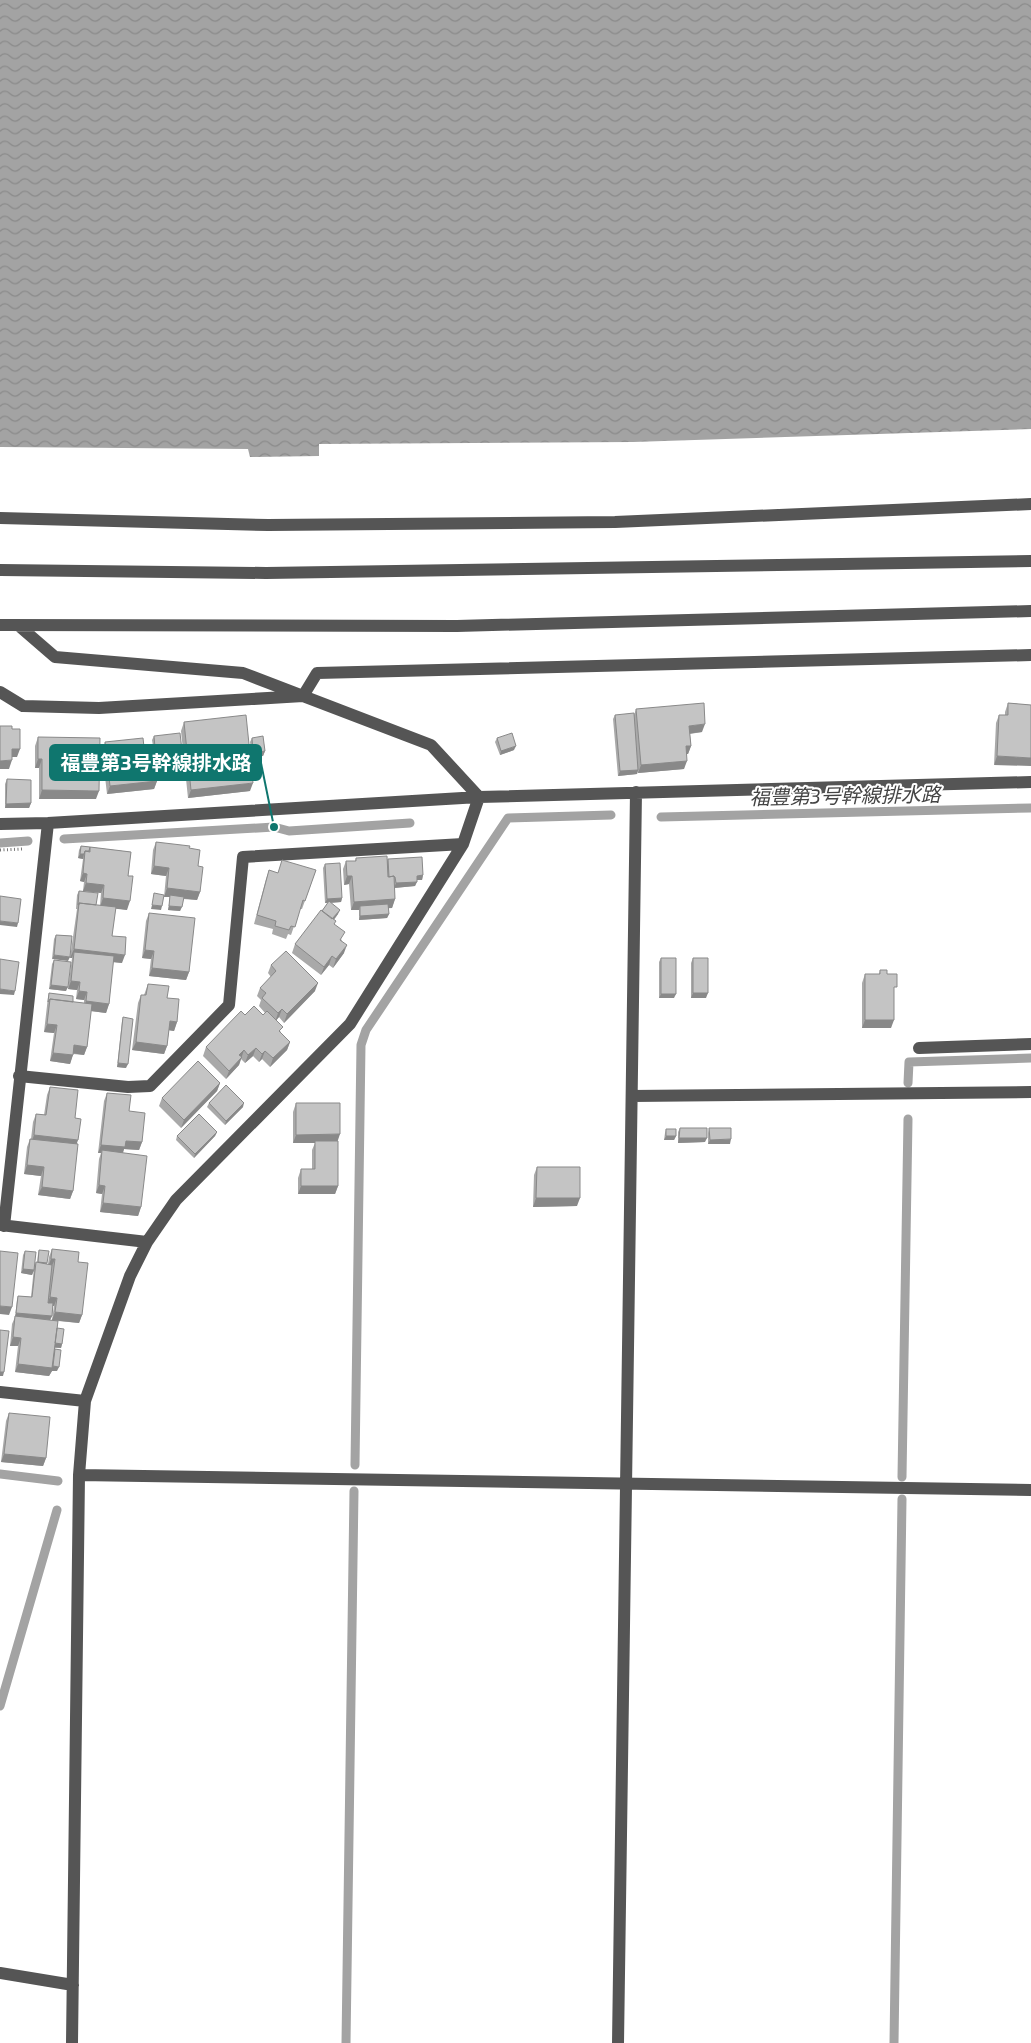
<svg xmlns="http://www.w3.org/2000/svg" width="1031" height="2043" font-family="'Exo 2','Noto Sans JP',sans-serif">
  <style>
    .water { fill: url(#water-waves) }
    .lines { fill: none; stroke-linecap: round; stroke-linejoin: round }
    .stream { stroke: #a3a3a3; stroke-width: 9 }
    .path { stroke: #777; stroke-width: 3; stroke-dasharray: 1 2.5; stroke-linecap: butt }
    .minor { stroke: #555; stroke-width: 12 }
    .wall { fill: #a9a9a9; fill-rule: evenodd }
    .shaded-wall { fill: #898989 }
    .building { fill: #c4c4c4; stroke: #898989 }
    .labels { text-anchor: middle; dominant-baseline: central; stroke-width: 4; stroke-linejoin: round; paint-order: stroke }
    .water-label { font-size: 20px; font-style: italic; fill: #444; stroke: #fff }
    .leader { fill: none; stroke: #0f766e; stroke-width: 2 }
    .callout-dot { fill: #0f766e; stroke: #fff; stroke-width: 2 }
    .callout { fill: #0f766e; stroke: #0f766e; stroke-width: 2 }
    .callout-label { font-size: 20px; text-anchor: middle; font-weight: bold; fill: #fff }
  </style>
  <defs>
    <pattern id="water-waves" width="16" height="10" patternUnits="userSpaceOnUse" patternTransform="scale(1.25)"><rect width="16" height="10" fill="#a3a3a3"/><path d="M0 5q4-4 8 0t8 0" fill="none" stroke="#8b8b8b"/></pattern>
  </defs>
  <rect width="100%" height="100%" fill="#fff"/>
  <!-- water -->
  <path class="water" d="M0 0H1031V429L633 442 319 444V456L250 457 248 449 0 447Z"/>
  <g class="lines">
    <!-- stream -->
    <path class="stream" d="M661 817 1031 808
      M64 839 274 827 289 831 410 823
      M0 843 28 841
      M908 1083 909 1062 1031 1058
      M355 1465 361 1045 366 1030 508 818 611 815
      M0 1474 58 1481
      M902 1477 908 1119
      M0 1706 57 1510
      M346 2043 354 1491
      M894 2043 902 1499"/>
    <!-- path -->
    <path class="path" d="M0 850 23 849"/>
    <!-- minor -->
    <path class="minor" d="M0 518 268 525 615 522 1031 504
      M0 570 266 573 1031 561
      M0 625 457 626 1031 611
      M18 625 55 657 243 673 431 745 479 797
      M0 692 23 706 99 708 303 696 317 673 1031 655
      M0 824 48 823 479 797 1031 782
      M919 1048 1031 1044
      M19 1076 128 1087 150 1086 229 1005 243 857 463 844
      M632 1096 1031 1092
      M0 1225 147 1242
      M4 1226 48 823
      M0 1392 85 1401
      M79 1475 1031 1490
      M0 1973 73 1985
      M72 2043 79 1475 85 1401 130 1276 147 1242 176 1200 350 1024 463 844 479 797
      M618 2043 636 792"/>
  </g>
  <!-- wall -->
  <path class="wall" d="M1008 703 1031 705 994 765 996 723 999 715H1005V712Z
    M636 709 702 732 690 734 691 746 688 754H686L684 769 638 773V771L637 774 618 776 613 719 615 715H634Z
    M184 722 250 791 188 798 181 731Z
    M154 736 182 772 156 775 157 781 154 789 107 794 102 751 105 742 144 747 153 746 152 740Z
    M38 737 96 799H39V768H35V746Z
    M252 738 265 751 263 756 252 757 250 742Z
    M497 738 514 750 500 755 495 742Z
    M7 779 31 803 29 808H5V784Z
    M156 842 189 848 198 866 200 892 197 900 183 899 180 911 168 910 170 897H164L166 876 151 874 153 850Z
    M81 846 131 852 128 876 127 910 115 908 112 936 122 963 113 962 109 1004 106 1013 91 1011 87 1047 84 1055 73 1054 70 1064 50 1061 54 1033 44 1032 48 997 49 993 73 1002 84 1003V1000L76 999 77 990 68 989 72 958H70L77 909H76L77 895 79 891 96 905 100 906 101 893 83 891 84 882 80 881 83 859 78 858 79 850Z
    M356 858 387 861 388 859 423 875 422 880H417L415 886 394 888 395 899 392 908H388L389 914 387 918 359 920V910H351L349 884 344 885 343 869 346 861H355Z
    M325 864 342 898 341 902 331 903 338 914 334 920V924L342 941 344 953 333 968 329 965 321 975 292 953 295 944 328 903H325L323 868Z
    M269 870 277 873 316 870 302 909H300L291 935 288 934 286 939 272 934 273 929 254 924 266 879Z
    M149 913 189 972 186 980 149 976 151 959 142 958 146 921Z
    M56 935 72 936 52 959 54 939Z
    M661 958 674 998H659V962Z
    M693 958 706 998H691V963Z
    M54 960 66 991 49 989 52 964Z
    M271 965 315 991 284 1023 279 1017 276 1020 281 1033 290 1042 287 1050 270 1067 262 1059 259 1062 253 1056 245 1063 241 1059 239 1065 226 1079 203 1056 206 1047 245 1015H263L265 1013 259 1006 261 1000 257 996 260 988 271 977 268 973Z
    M880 970 887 974 894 995 891 1028H862V983L865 974H879Z
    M148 984 167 998 177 1022 174 1031 169 1030 167 1046 164 1054 132 1050 138 1003 141 995H144Z
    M123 1017 126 1068 117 1067 122 1021Z
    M220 1083 217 1091 181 1128 159 1106 162 1098Z
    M50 1087 75 1118 77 1144 73 1191 70 1199 38 1195 41 1176 24 1174 27 1147 30 1139H31L33 1122 36 1114 44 1115 47 1095Z
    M107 1093 129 1111 142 1142 139 1150 124 1149 123 1153 141 1207 138 1216 100 1212 102 1194 96 1193 99 1159 101 1153H98L104 1101Z
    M209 1103 243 1107 225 1125 207 1107Z
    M296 1103 337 1141 338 1186 335 1194H298V1178L301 1169H312V1150L315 1143H293V1112Z
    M680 1128 705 1142 678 1143V1132Z
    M709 1128 730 1144H708V1133Z
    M666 1129 676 1136 674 1140H664L665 1133Z
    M217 1132 215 1136 194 1158 176 1140 177 1136Z
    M537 1167 577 1206 533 1207 534 1175Z
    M52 1249 78 1262 82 1315 79 1323 58 1321 57 1328 62 1344 61 1348H55L57 1371H52L49 1376 15 1372 18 1346H10L12 1324 15 1317 17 1300 18 1296 31 1297 34 1267 36 1262 37 1263 38 1254 39 1250 47 1263V1264H48L49 1257ZM53 1306H54L52 1320H50L52 1316Z
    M25 1251 34 1270 32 1275 21 1273 23 1255Z
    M9 1413 46 1458 43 1466 1 1462 6 1421Z"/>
  <!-- shaded-wall -->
  <path class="shaded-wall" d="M705 724 702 732 686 734 689 726Z
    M516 746 514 750 500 755 501 751Z
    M686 746H691L688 754H683Z
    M12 749H20L17 757H9Z
    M265 751 263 756 252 757 253 753Z
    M997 756 1031 758V766L994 765Z
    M38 759H42L39 768H35Z
    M12 760 9 769H0V761Z
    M687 761 684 769 638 773 641 765Z
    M184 768 182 772 155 775 157 771Z
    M638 770 637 774 618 776 620 771Z
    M157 781 154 789 107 794 110 786Z
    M253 783 250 791 188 798 191 790Z
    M42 790 99 791 96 799H39Z
    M31 803 29 808H5L6 804Z
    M80 854H84L83 859 78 858Z
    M154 866 169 868 166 876 151 874Z
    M83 873 87 874 84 882 80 881Z
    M423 875 422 880H415L417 876Z
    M347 876H352L349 884 344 885Z
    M417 882 415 886 394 888 396 883Z
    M86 883 104 885 101 893 83 891Z
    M167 888 200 892 197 900 170 897V895V897H164Z
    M103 898 130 901 127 910 100 907Z
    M342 898 341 902 325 903 327 899Z
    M395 899 392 908 360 910V906L359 910H351L354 902Z
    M152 905 162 906 161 910 151 909Z
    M169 906 182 907 180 911 168 910Z
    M340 910 338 914 330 924 331 920Z
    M389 914 387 918 359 920 360 916Z
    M0 921 18 923 17 927 0 925Z
    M347 945 344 953 333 968 336 959Z
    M74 949 125 955 122 963 74 958V952L72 958H70Z
    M145 950 154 951 151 959 142 958Z
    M54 955 70 957 68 961 52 959Z
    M332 956 329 965 321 975 324 967Z
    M152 968 189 972 186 980 149 976Z
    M71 981 80 982 77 990 68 989Z
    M318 983 315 991 284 1023 287 1014Z
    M51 985 68 987 66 991 49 989Z
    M0 989 15 991 14 995 0 994Z
    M79 991 87 992 84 1000 76 999Z
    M693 993H708L706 998H691Z
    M661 994H676L674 998H659Z
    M86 1001 109 1004 106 1013 83 1010Z
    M282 1009 279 1017 275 1022 278 1013Z
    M865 1020H894L891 1028H862Z
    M170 1021 177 1022 174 1031 167 1030Z
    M47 1024 57 1025 54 1033 44 1032Z
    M136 1042 167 1046 164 1054 132 1050Z
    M290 1042 287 1050 270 1067 273 1058Z
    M74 1045 87 1047 84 1055 71 1053Z
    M256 1048 253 1056 245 1063 248 1055Z
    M244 1050 239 1065 226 1079 229 1071 239 1055Z
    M265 1051 262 1059 259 1062 262 1054Z
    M53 1053 73 1055 70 1064 50 1061Z
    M118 1063 128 1064 126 1068 117 1067Z
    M220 1083 217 1091 181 1128 184 1120Z
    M244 1103 243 1107 225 1125 226 1121Z
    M217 1132 215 1136 194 1158 195 1154Z
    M340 1134 337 1143 315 1141V1143H293L296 1135Z
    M34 1135 78 1140 75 1149 31 1144Z
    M666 1136H676L674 1140H664Z
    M679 1138H707L705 1142 678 1143Z
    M731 1139 730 1144H708L710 1140Z
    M126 1141 142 1142 139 1150 124 1149 122 1155 102 1150 101 1153H98L101 1145Z
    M27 1165 44 1167 41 1176 24 1174Z
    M99 1185 105 1186 102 1194 96 1193Z
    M301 1186H338L335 1194H298Z
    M42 1187 73 1191 70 1199 38 1195Z
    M536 1198H580L577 1206 533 1207Z
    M103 1203 141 1207 138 1216 100 1212Z
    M51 1259H55L51 1268 48 1267Z
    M23 1269 34 1270 32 1275 21 1273Z
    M50 1297 57 1298 54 1306 47 1305Z
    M0 1306 12 1307 9 1315 0 1314Z
    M55 1312 82 1315 79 1323 52 1320Z
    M16 1313 52 1316 50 1320 15 1317Z
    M13 1337 21 1338 18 1346H10Z
    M55 1343 62 1344 61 1348 54 1347Z
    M18 1364 52 1366 59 1367 57 1371H52L49 1376 15 1372Z
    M0 1372H4L3 1376H0Z
    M4 1454 46 1458 43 1466 1 1462Z"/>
  <!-- building -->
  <path class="building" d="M704 703 705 724 689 726 691 746H686L687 761 641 765 636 709Z
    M1008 703 1031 705V758L997 756 999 715H1008Z
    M634 713 638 770 620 771 615 715Z
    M246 715 253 783 191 790 184 722Z
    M0 726H12V729H20V749H12V760L0 761Z
    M180 733 184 768 157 771 154 736Z
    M512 733 516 746 501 751 497 738Z
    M263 736 265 751 253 753 252 738Z
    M38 737 100 738 99 791 42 790V759H38Z
    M143 738 144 747 153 746 157 781 110 786 105 742Z
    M7 779 31 780V803L6 804Z
    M156 842 190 846 189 848 200 850 198 866 203 867 200 892 167 888 169 868 154 866Z
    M81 846 90 847 89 851H85L84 854H80Z
    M90 847 131 852 128 876H133L130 901 103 898 104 885 86 883 87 874 83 873 85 851 90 852Z
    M387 856 388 877 394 876 395 899 354 902 352 876H347L346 861H356V858Z
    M422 857 423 875 417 876V882L396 883 395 877H394V876L389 877 388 859Z
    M282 860 316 870 305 901 303 900 295 927 291 926 289 930 275 926 276 921 257 915 269 870 278 873Z
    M340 863 342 898 327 899 325 864Z
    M79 891 98 893 96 905 79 903V905H78Z
    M154 893 164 895 162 906 152 905Z
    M170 895 184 897 182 907 169 906Z
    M0 896 21 899 18 923 0 921Z
    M329 901 340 910 332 919 322 911Z
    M79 903 116 907 112 936 126 937 125 955 74 949Z
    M388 904 389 914 360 916V906Z
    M321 910 336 921 334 924 345 932 340 940 347 945 336 959 332 956 324 967 295 944Z
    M149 913 195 918 189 972 152 968 154 951 145 950Z
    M56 935 72 936 70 957 54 955Z
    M286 951 318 983 287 1014 282 1009 278 1013 262 998 266 993 260 988 276 971 271 965Z
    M74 952 114 956 109 1004 86 1001 87 992 79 991 80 982 71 981Z
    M661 958H676V994H661Z
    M693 958H708V993H693Z
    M0 959 19 962 15 991 0 989Z
    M54 960 71 962 68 987 51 985Z
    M880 970H887V974H897V987H894V1020H865V974H880Z
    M148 984 169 986 167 998 179 999 177 1022 170 1021 167 1046 136 1042 141 995H146Z
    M49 993 73 996V1002L50 999 48 1002Z
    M50 999 92 1004 87 1047 74 1045 73 1055 53 1053 57 1025 47 1024Z
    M254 1006 263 1015 267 1011 283 1027 279 1031 290 1042 273 1058 265 1051 262 1054 256 1048 248 1055 244 1050 239 1055 242 1057 229 1071 206 1047 241 1011 245 1015Z
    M123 1017 133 1019 128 1064 118 1063Z
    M198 1061 220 1083 184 1120 162 1098Z
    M226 1085 244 1103 226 1121 209 1103Z
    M50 1087 78 1090 75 1118 81 1119 78 1140 34 1135 36 1114 46 1115Z
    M107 1093 131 1095 129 1111 145 1113 142 1142 126 1141 125 1147 101 1145Z
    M296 1103H340V1134L296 1135Z
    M199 1114 217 1132 195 1154 177 1136Z
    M680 1128H707V1138H679Z
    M709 1128H731V1139L710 1140Z
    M666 1129H676V1136H666Z
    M30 1139 78 1144 73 1191 42 1187 44 1167 27 1165Z
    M315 1141H338V1186H301V1169H315Z
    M102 1150 147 1156 141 1207 103 1203 105 1186 99 1185Z
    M537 1167H580V1198H536Z
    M52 1249 79 1252 78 1262 88 1263 82 1315 55 1312 57 1298 50 1297 55 1259H51Z
    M39 1250 49 1251 47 1263 38 1262Z
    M0 1251 18 1253 12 1307 0 1306Z
    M25 1251 36 1252 34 1270 23 1269Z
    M36 1262 52 1265 48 1303H53L52 1316 16 1313 18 1296 32 1297Z
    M15 1316 58 1321 52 1368 18 1364 21 1338 13 1337Z
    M57 1328 64 1329 62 1344 55 1343Z
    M0 1330 9 1331 4 1372H0Z
    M55 1349 61 1350 59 1367 53 1366Z
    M9 1413 50 1417 46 1458 4 1454Z"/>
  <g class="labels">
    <!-- water labels -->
    <g class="water-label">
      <text transform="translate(845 795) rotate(-1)">福豊第3号幹線排水路</text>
    </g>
  </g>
  <!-- callouts -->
  <path class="leader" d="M274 827L261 763"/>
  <circle class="callout-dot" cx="274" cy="827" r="5"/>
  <rect class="callout" x="50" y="745" width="211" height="35" rx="5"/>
  <g class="callout-label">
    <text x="156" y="770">福豊第3号幹線排水路</text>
  </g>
</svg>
